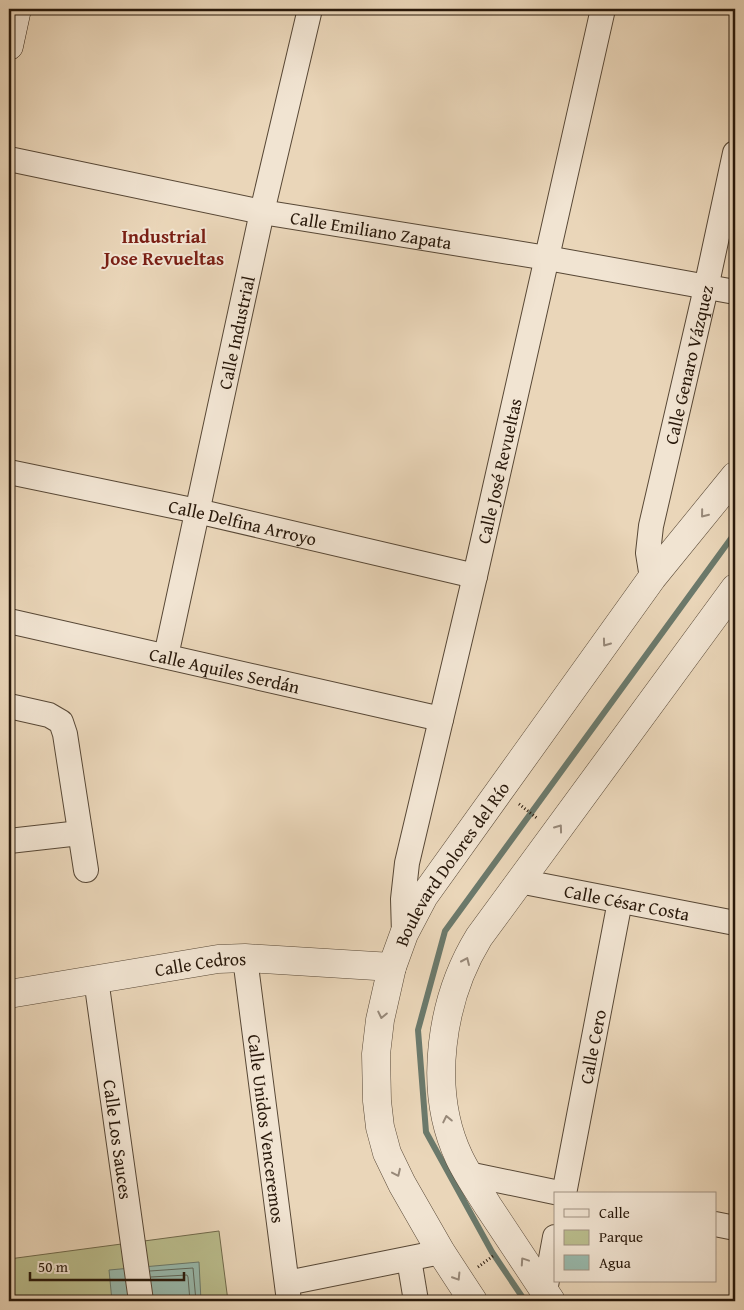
<svg xmlns="http://www.w3.org/2000/svg" width="744" height="1310" font-family="'Gentium Book Plus',serif">
  <style>
    .green { fill: #babd8d; stroke: #716a4c }
    .water { fill: #98b9ac; stroke: #6b796b }
    .lines { fill: none; stroke-linecap: round; stroke-linejoin: round }
    .shore { stroke: #60685b; stroke-width: 1 }
    .stream { stroke: #6b796b; stroke-width: 6 }
    .minor-casing { stroke: #584836; stroke-width: 26 }
    .tertiary-casing { stroke: #584836; stroke-width: 29 }
    .secondary-casing { stroke: #28180a; stroke-width: 29 }
    .path { stroke: #28180a; stroke-width: 3; stroke-dasharray: 1 2.5; stroke-linecap: butt }
    .minor { stroke: #f1e4d2; stroke-width: 24 }
    .tertiary { stroke: #f1e4d2; stroke-width: 28 }
    .secondary { stroke: #f1e4d2; stroke-width: 28 }
    .oneway { stroke: #978878 }
    .labels { text-anchor: middle; dominant-baseline: central; stroke-width: 4; stroke-linejoin: round; paint-order: stroke }
    .street-label { font-size: 18px; fill: #28180a; stroke: #f1e4d2 }
    .neighbourhood-label { font-size: 19px; font-weight: bold; fill: #7a1f14; stroke: #f1e4d2 }
  </style>
  <rect width="100%" height="100%" fill="#ead6b9"/>
  <filter id="stains"><feTurbulence type="fractalNoise" baseFrequency=".004" numOctaves="4"/><feColorMatrix values="0 0 0 0 .2 0 0 0 0 .09 0 0 0 0 .02 0 0 0 .5 -.17"/></filter>
  <radialGradient id="worn" r=".72"><stop offset=".6" stop-color="#630" stop-opacity="0"/><stop offset="1" stop-color="#630" stop-opacity=".3"/></radialGradient>
  <!-- green -->
  <path class="green" d="M219 1231 228 1301H9V1259Z"/>
  <!-- water -->
  <path class="water" d="M199 1262 201 1301H112L109 1270Z"/>
  <g class="lines">
    <!-- shore -->
    <path class="shore" d="M150 1271 193 1268 196 1301
      M151 1277 187 1275 188 1277 190 1301"/>
    <!-- stream -->
    <path class="stream" d="M525 1301 492 1252 426 1132 418 1030 445 931 735 533"/>
    <!-- minor casing -->
    <g class="minor-casing">
      <g id="minor">
        <path id="s1" d="M9 159 262 212 547 258 735 292"/>
        <path id="s2" d="M9 472 197 511 475 576"/>
        <path id="s3" d="M652 578 648 553 651 526 706 288 735 153"/>
        <path id="s4" d="M9 621 441 719"/>
        <path id="s5" d="M166 656 262 212 310 9"/>
        <path d="M9 706 49 715 61 722 65 734 86 870"/>
        <path d="M9 841 80 833"/>
        <path id="s6" d="M519 881 735 923"/>
        <path id="s7" d="M404 934 403 899 407 863 475 576 603 9"/>
        <path id="s8" d="M245 958 289 1301"/>
        <path id="s9" d="M96 979 141 1301"/>
        <path d="M468 1174 564 1194"/>
        <path id="s10" d="M564 1194 620 901"/>
        <path d="M715 1224 735 1228"/>
        <path d="M409 1259 416 1301"/>
        <path d="M287 1283 441 1252"/>
        <path d="M545 1291 555 1237"/>
      </g>
    </g>
    <!-- tertiary casing -->
    <g class="tertiary-casing">
      <g id="tertiary">
        <path id="s11" d="M9 994 218 959 245 958 392 967"/>
        <path id="s12" d="M473 1301 441 1252 402 1184 387 1153 380 1127 377 1101 376 1054 380 1020 392 967 404 934 424 896 652 578 735 476"/>
        <path d="M551 1301C530 1269 509 1238 488 1206 478 1190 467 1174 459 1157 427 1089 441 999 479 937L735 588"/>
      </g>
    </g>
    <!-- secondary casing -->
    <g class="secondary-casing">
      <path id="secondary" d="M9 46 17 9"/>
    </g>
    <!-- path -->
    <path class="path" d="M519 804 538 819
      M478 1267 493 1256"/>
    <!-- minor -->
    <use href="#minor" class="minor"/>
    <!-- tertiary -->
    <use href="#tertiary" class="tertiary"/>
    <!-- secondary -->
    <use href="#secondary" class="secondary"/>
  </g>
  <!-- one-way arrows -->
  <defs><path id="oneway-chevron" d="M-2-3.5L2.5 0L-2 3.5" fill="none" stroke-width="1.6" stroke-linecap="round" stroke-linejoin="round" transform="scale(1.25)"/></defs>
  <g class="oneway">
    <use href="#oneway-chevron" transform="translate(704 514) rotate(129)"/>
    <use href="#oneway-chevron" transform="translate(606 643) rotate(126)"/>
    <use href="#oneway-chevron" transform="translate(559 828) rotate(-54)"/>
    <use href="#oneway-chevron" transform="translate(466 961) rotate(-66)"/>
    <use href="#oneway-chevron" transform="translate(382 1015) rotate(102)"/>
    <use href="#oneway-chevron" transform="translate(447 1119) rotate(-102)"/>
    <use href="#oneway-chevron" transform="translate(397 1173) rotate(65)"/>
    <use href="#oneway-chevron" transform="translate(524 1261) rotate(-124)"/>
    <use href="#oneway-chevron" transform="translate(457 1277) rotate(58)"/>
  </g>
  <g class="labels">
    <!-- street labels -->
    <g class="street-label">
      <text stroke="none"><textPath href="#s1" startOffset="369">Calle Emiliano Zapata</textPath></text>
      <text stroke="none"><textPath href="#s5" startOffset="331">Calle Industrial</textPath></text>
      <text stroke="none"><textPath href="#s3" startOffset="218">Calle Genaro Vázquez</textPath></text>
      <text stroke="none"><textPath href="#s7" startOffset="474">Calle José Revueltas</textPath></text>
      <text stroke="none"><textPath href="#s2" startOffset="239">Calle Delfina Arroyo</textPath></text>
      <text stroke="none"><textPath href="#s4" startOffset="221">Calle Aquiles Serdán</textPath></text>
      <text stroke="none"><textPath href="#s12" startOffset="480">Boulevard Dolores del Río</textPath></text>
      <text stroke="none"><textPath href="#s6" startOffset="110">Calle César Costa</textPath></text>
      <text stroke="none"><textPath href="#s11" startOffset="194">Calle Cedros</textPath></text>
      <text stroke="none"><textPath href="#s10" startOffset="150">Calle Cero</textPath></text>
      <text stroke="none"><textPath href="#s8" startOffset="172">Calle Unidos Venceremos</textPath></text>
      <text stroke="none"><textPath href="#s9" startOffset="162">Calle Los Sauces</textPath></text>
    </g>
    <!-- neighbourhood labels -->
    <g class="neighbourhood-label">
      <text x="164" y="236">Industrial<tspan x="164" dy="22">Jose Revueltas</tspan></text>
    </g>
  </g>
  <!-- margin -->
  <rect width="744" height="1310" fill="none" stroke="#ead6b9" stroke-width="30"/>
  <rect x="10" y="10" width="724" height="1290" fill="none" stroke="#28180a" stroke-width="2.5"/>
  <rect x="15" y="15" width="714" height="1280" fill="none" stroke="#28180a"/>
  <!-- legend -->
  <rect x="554" y="1192" width="162" height="90" fill="#f1e4d2" stroke="#a19282"/>
  <rect x="564" y="1209" width="25" height="8" fill="#f1e4d2" stroke="#a19282"/>
  <text x="599" y="1218" font-size="15" fill="#28180a">Calle</text>
  <rect x="564" y="1230" width="25" height="15" fill="#babd8d" stroke="#a19282"/>
  <text x="599" y="1242" font-size="15" fill="#28180a">Parque</text>
  <rect x="564" y="1255" width="25" height="15" fill="#98b9ac" stroke="#a19282"/>
  <text x="599" y="1268" font-size="15" fill="#28180a">Agua</text>
  <!-- scale -->
  <path d="M30 1272v8h154v-8" fill="none" stroke="#28180a" stroke-width="2.5"/>
  <text x="38" y="1272" font-size="15" fill="#28180a" stroke="#f1e4d2" stroke-width="4" paint-order="stroke">50 m</text>
  <rect width="100%" height="100%" filter="url(#stains)"/>
  <rect width="100%" height="100%" fill="url(#worn)"/>
</svg>
